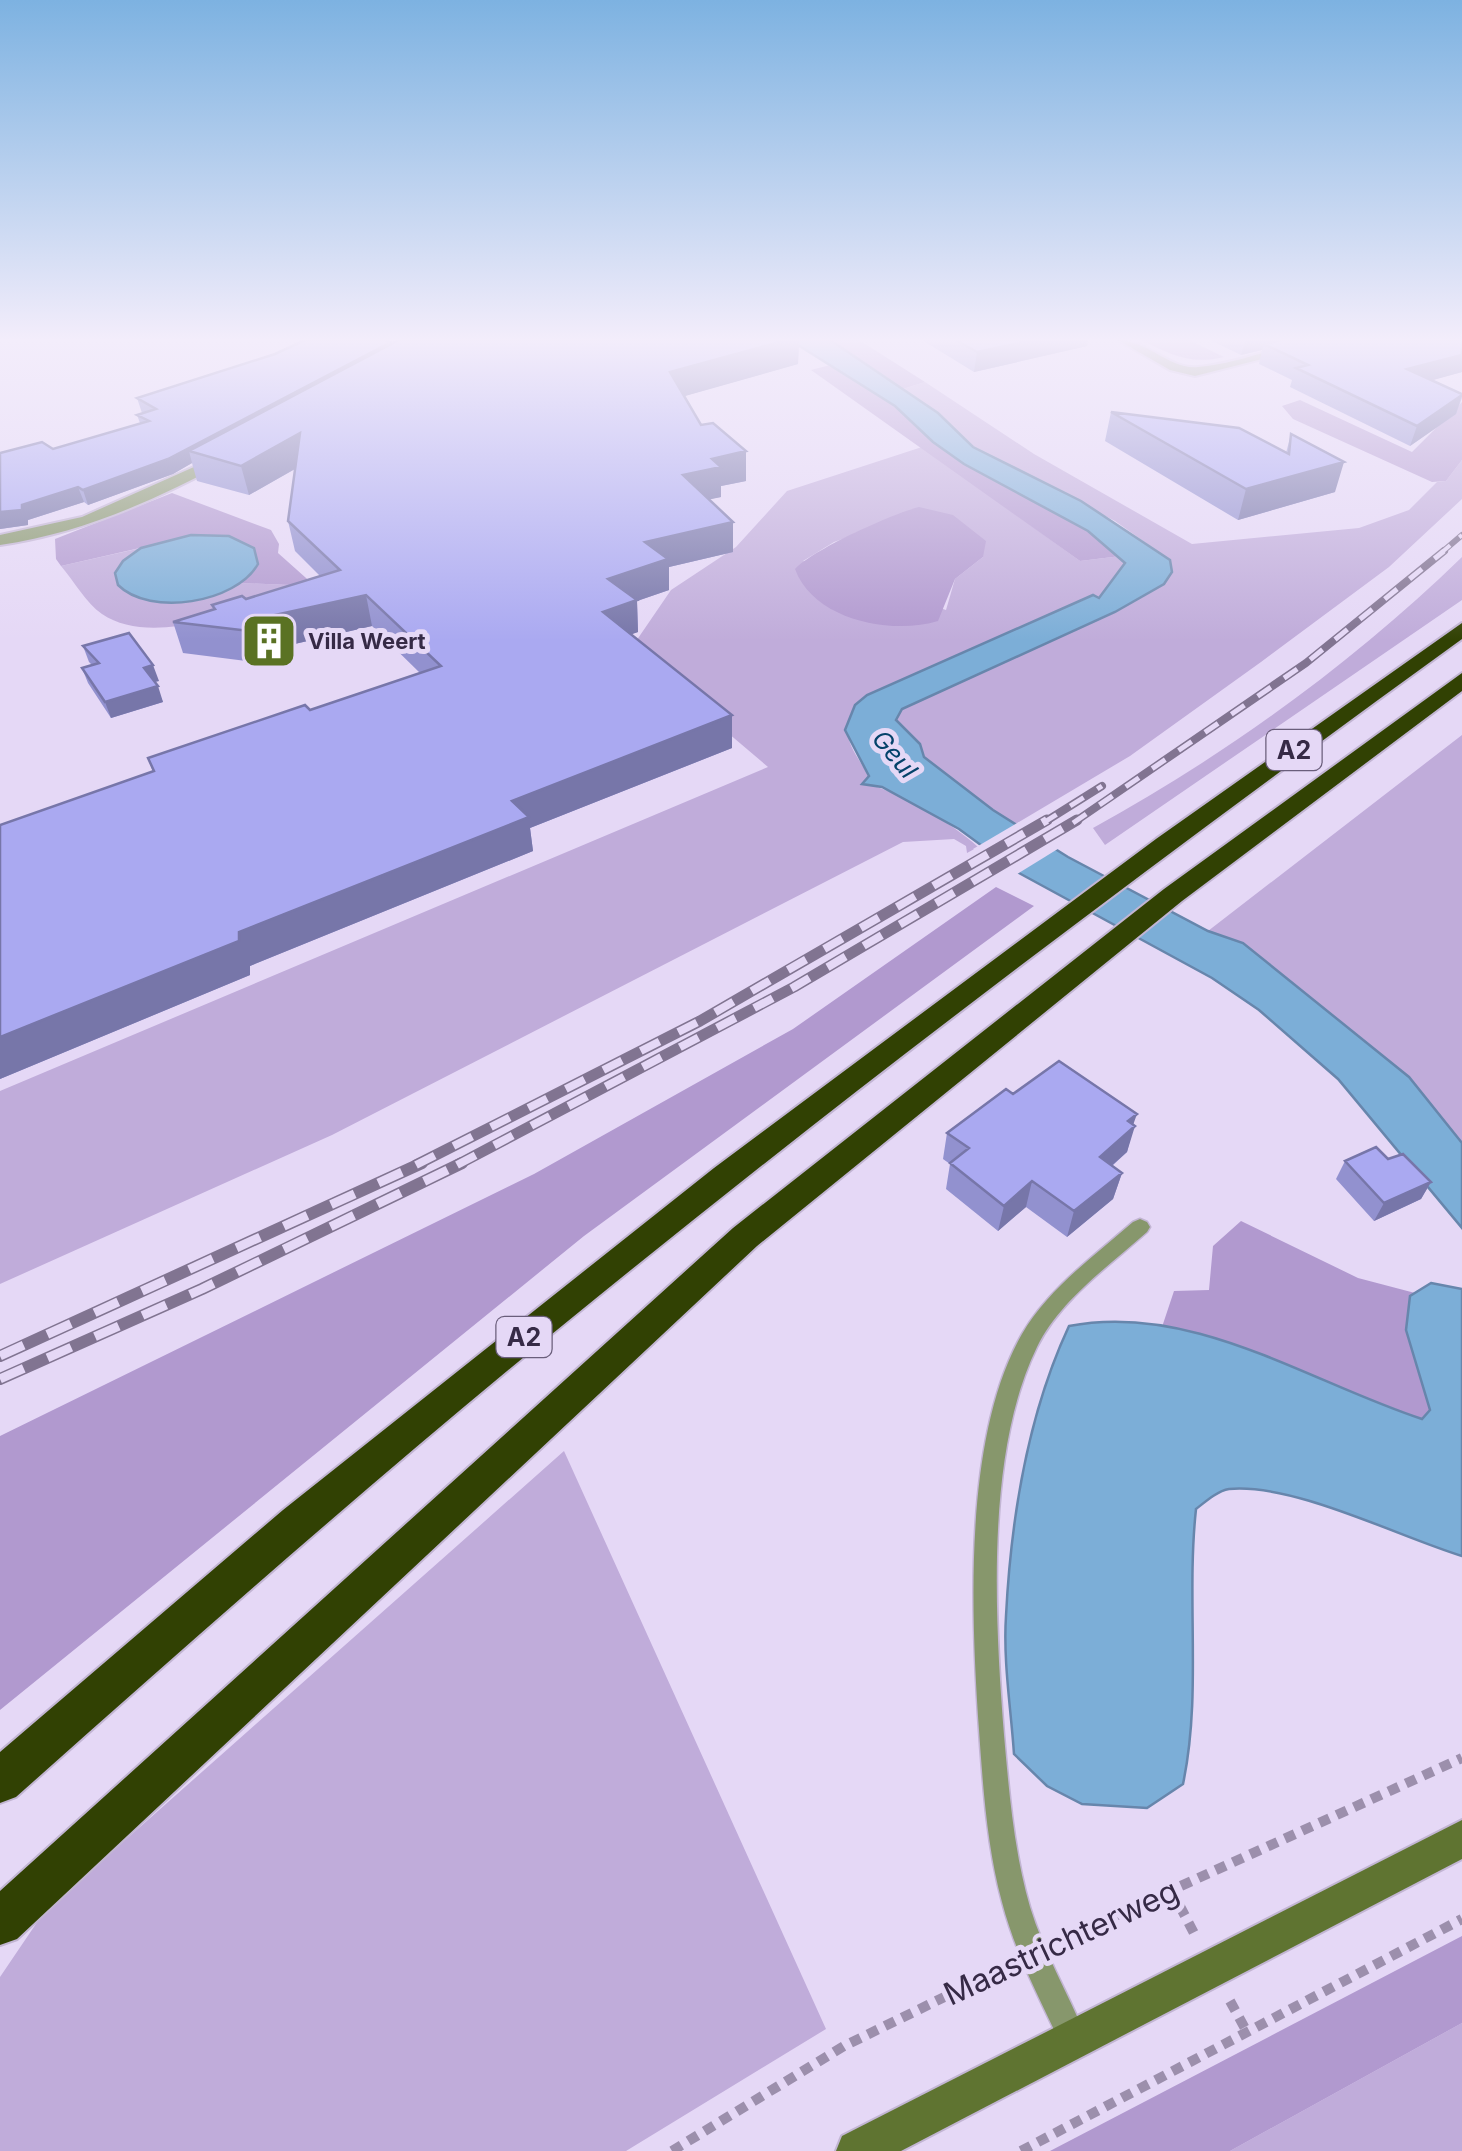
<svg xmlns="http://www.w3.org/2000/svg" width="1462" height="2151" font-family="Inter,sans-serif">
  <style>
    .green { fill: #c0acda; fill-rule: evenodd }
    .forest { fill: #b199cf }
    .water { fill: #7caed7; stroke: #6786ac; stroke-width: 2.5 }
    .pier { fill: #e5d8f6 }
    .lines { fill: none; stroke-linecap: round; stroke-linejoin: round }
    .service-casing { stroke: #c2b5d3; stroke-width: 3 }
    .minor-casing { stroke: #c2b5d3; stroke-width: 4 }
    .secondary-casing { stroke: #c2b5d3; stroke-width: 4 }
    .motorway-casing { stroke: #c2b5d3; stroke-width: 4 }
    .path { stroke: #9c8fac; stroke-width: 10; stroke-dasharray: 11 8; stroke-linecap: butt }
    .service { fill: #87976c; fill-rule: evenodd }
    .minor { fill: #87976c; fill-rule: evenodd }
    .secondary { fill: #5f7431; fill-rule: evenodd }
    .motorway { fill: #314103; fill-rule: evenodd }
    .rail-far3-casing { stroke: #817491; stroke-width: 6 }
    .rail-far2-casing { stroke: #817491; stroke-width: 8 }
    .rail-far1-casing { stroke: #817491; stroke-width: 11 }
    .rail-casing { stroke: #817491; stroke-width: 12 }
    .rail-far3 { stroke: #e5d8f6; stroke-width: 4; stroke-dasharray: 12; stroke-linecap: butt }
    .rail-far2 { stroke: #e5d8f6; stroke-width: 5; stroke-dasharray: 16; stroke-linecap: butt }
    .rail-far1 { stroke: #e5d8f6; stroke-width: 8; stroke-dasharray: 21; stroke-linecap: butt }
    .rail { stroke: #e5d8f6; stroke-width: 9; stroke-dasharray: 26; stroke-linecap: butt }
    .wall { fill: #9291cf }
    .shaded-wall { fill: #7776a9 }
    .building { fill: #aaa9f1; stroke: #7776a9; stroke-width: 2.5 }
    .labels { text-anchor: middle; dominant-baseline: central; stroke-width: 10; stroke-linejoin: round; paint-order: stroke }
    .far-poi-label { font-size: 22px; font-weight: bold; fill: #362a46; stroke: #e5d8f6; text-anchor: start }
    .shield { fill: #e5d8f6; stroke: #6a5e7b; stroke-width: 2.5 }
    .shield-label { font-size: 25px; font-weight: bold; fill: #362a46 }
    .far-water-label { font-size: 25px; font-style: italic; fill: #04426a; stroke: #e5d8f6 }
    .near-street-label { font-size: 32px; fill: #362a46; stroke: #e5d8f6 }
  </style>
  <rect width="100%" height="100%" fill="#e5d8f6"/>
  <!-- green -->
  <path class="green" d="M925 382 1034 454 1192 544 1359 528 1409 510 1437 482 1446 481 1462 460V499L1389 567 1261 662 1130 756 1014 825 924 757 920 744 895 720 902 709 1115 612 1170 560 1115 521 973 447 938 413 903 389Z
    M922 447 1080 561 1121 556 1126 563 1099 598 1093 595 855 705C838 734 853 750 869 776L863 783C896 790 954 824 978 847L967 853 966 846 954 839 903 842 332 1135 0 1284V1091L768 767 630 650 671 590 736 547 787 491ZM884 524 983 557 955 579 946 610 803 561 834 542Z
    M141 548 123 561 116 573 134 596 170 602 203 598 240 583 315 586C258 603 157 651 102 614 86 603 74 581 61 566Z
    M1462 557V600L1105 845 1093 828C1226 755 1353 663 1462 557Z
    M1462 735V1143L1439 1117 1208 931Z
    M564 1451 826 2029 626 2151H0V1977L44 1912Z
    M1462 2023V2151H1230Z"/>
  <!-- forest -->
  <path class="forest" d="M830 340H859L925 382 903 389Z
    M1141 340H1189L1224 357C1190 365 1172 355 1141 340Z
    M834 364 895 406 964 464 1088 531 1121 556 1080 561 811 370Z
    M1300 400 1412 452 1462 402V460L1446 481 1432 482 1293 419 1282 406Z
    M172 493 271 530 279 544 278 553 315 586 240 583 258 564 201 534 61 566 56 559 55 539Z
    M919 507 953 515 986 541 983 557 955 579 938 621C893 635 814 621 795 569 814 549 892 514 919 507Z
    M996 887 1034 906 584 1236 0 1710V1436L534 1174 793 1029Z
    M1241 1221 1358 1278 1415 1293 1410 1297 1430 1410 1422 1419 1195 1332 1162 1327 1174 1291 1209 1290 1213 1246Z
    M1462 1936V2023L1230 2151H1050Z"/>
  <!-- water -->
  <path class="water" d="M790 340H830L938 413 973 447 1081 501 1170 560 1172 572 1164 584 1115 612 902 709 896 720 920 744 924 757 993 810 1068 857 1208 931 1243 943 1409 1077 1462 1143V1228L1338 1079 1259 1010 1212 978 1019 873 959 829 882 787 862 784 869 776 845 730 855 705 867 695 1093 595 1099 598 1125 563 1088 531 964 464 933 442 895 406Z
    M191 535 229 536 254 548 258 564C236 603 150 617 118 585L115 573 123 561 141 548Z
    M1431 1283 1462 1289V1556C1397 1536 1294 1483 1229 1489 1217 1491 1205 1502 1196 1509 1186 1601 1202 1694 1183 1784L1147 1808 1082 1804 1047 1786 1014 1754C1011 1709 1003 1661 1006 1616 1011 1517 1027 1416 1069 1326 1192 1302 1309 1382 1422 1419L1430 1410 1406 1330 1410 1296Z"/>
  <!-- pier -->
  <path class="pier" d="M1019 822 1061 847 1014 876 973 849Z"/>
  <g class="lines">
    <!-- service casing -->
    <g class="service-casing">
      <path id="service" d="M1140 1219 1147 1222 1150 1227 1147 1232C1109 1266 1060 1300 1037 1347 985 1453 995 1619 1004 1735 1009 1792 1014 1852 1030 1907 1044 1953 1069 1995 1087 2039L1083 2049 1073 2053 1063 2049C1041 2001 1015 1953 1002 1902 987 1847 983 1787 979 1730 971 1614 963 1437 1022 1334 1048 1289 1094 1256 1133 1222Z"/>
    </g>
    <!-- minor casing -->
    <g class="minor-casing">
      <path id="minor" d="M1118 340C1147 340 1170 370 1198 367 1245 363 1290 339 1337 340L1195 376 1170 370Z
        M223 454 230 458 228 461C155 500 83 533 0 545V535L82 517Z"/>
    </g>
    <!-- secondary casing -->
    <g class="secondary-casing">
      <path id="secondary" d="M1462 1820V1859L901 2151H836L842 2136Z"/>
    </g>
    <!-- motorway casing -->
    <g class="motorway-casing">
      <path id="motorway" d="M1462 623V639C1168 852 877 1070 595 1299 397 1459 206 1628 16 1797L0 1803V1752L283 1510 714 1168 1156 839Z
        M1462 673V691L1182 901 757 1246 17 1939 0 1945V1891L733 1228 1164 889Z"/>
    </g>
    <!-- path -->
    <path class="path" d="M1171 1889 1196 1937
      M1060 1941 1462 1758
      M1230 2001 1247 2032
      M672 2151 844 2046 1008 1966
      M1021 2151 1462 1919"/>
    <!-- service -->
    <use href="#service" class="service"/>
    <!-- minor -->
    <use href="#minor" class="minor"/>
    <!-- secondary -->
    <use href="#secondary" class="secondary"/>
    <!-- motorway -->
    <use href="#motorway" class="motorway"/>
    <!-- rail-far3 casing -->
    <g class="rail-far3-casing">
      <path id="rail-far3" d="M1441 553 1462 535"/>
    </g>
    <!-- rail-far2 casing -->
    <g class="rail-far2-casing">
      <path id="rail-far2" d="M1043 823 1102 786
        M1073 823 1306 663 1444 551"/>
    </g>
    <!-- rail-far1 casing -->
    <g class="rail-far1-casing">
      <path id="rail-far1" d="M416 1165 700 1021 1047 820
        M457 1165 794 987 1077 820"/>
    </g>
    <!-- rail casing -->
    <g class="rail-casing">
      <path id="rail" d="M0 1356 422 1163
        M0 1379 202 1289 462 1163"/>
    </g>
    <!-- rail-far3 -->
    <use href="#rail-far3" class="rail-far3"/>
    <!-- rail-far2 -->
    <use href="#rail-far2" class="rail-far2"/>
    <!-- rail-far1 -->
    <use href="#rail-far1" class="rail-far1"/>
    <!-- rail -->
    <use href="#rail" class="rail"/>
  </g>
  <!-- wall -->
  <path class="wall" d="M399 340H799L798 364 684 396 701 425 746 481 721 486V497L709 499 733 522V552L669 567V590L637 601 638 632 631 634 732 748 530 828 533 851 250 966V975L0 1079V825L153 772 148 758 310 710 420 673 372 626 286 646 288 652 282 654 285 666 183 653 173 622 213 609 212 605 246 599 320 576 295 551 288 521 295 469 249 495 197 481 192 463 173 474 88 505 84 502 28 520V525L0 529V453L53 449 140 423 137 415 142 413 137 398 391 342V344Z
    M922 340H1088L1087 346 974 372Z
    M1210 340H1462V372L1432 380 1462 394V398L1456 414 1410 446 1290 387 1292 380 1259 364 1262 350 1241 355Z
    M1111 412 1286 453 1291 434 1335 492 1238 520 1105 441Z
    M83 646 159 681 154 682 163 702 111 718 88 683 82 668 92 665 89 662Z
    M1013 1094 1134 1124 1127 1152 1112 1166 1122 1173 1113 1199 1067 1237 1026 1207 998 1231 946 1189 950 1164 943 1159 947 1133Z
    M1388 1159 1431 1182 1421 1199 1374 1221 1336 1179 1345 1161Z"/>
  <!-- shaded-wall -->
  <path class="shaded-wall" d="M787 340H799L798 364 671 400 670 372Z
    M1033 340H1088L1087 346 974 372 977 352Z
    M1245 340H1300L1264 344 1262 350 1241 355Z
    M391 342 393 356 189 451 192 463 173 474 88 505 83 490Z
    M1462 355V372L1401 389 1407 369Z
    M1462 395 1456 414 1410 446 1417 426Z
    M300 433 307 462 249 495 241 466Z
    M746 451V481L721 486V497L684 505 683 475 712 459Z
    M1344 462 1335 492 1238 520 1246 489Z
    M78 487 84 502 28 520V525L0 529V512Z
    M733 522V552L669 567V590L637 601 638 632 605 644 603 612 608 579 645 542Z
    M366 595 372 626 286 646 288 652 282 654 276 634 267 624 275 615Z
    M153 665 159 681 149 683 144 668Z
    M158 686 163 702 111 718 105 702Z
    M732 715V748L530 828 533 851 250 966V975L0 1079V1037L239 932 512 801Z
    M1137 1114 1132 1128 1135 1126 1127 1152 1092 1183 1100 1157 1128 1121Z
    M1122 1173 1113 1199 1067 1237 1074 1211Z
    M1032 1181 1026 1207 998 1231 1004 1206Z
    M1431 1182 1421 1199 1374 1221 1384 1203Z"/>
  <!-- building -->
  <path class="building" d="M305 340H384L391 342 168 459 83 490 78 487 22 505V510L0 512V453L42 442 53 449 149 421 137 415 156 409 137 398 275 354Z
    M399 340H787L670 372 701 425 713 423 746 451 712 459 721 467 683 475 733 522 645 542 668 559 608 579 637 600 603 612 732 715 512 801 529 817 239 932V941L0 1037V825L154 771 148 758 305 705 310 710 441 666 366 595 275 615 280 620 267 624 276 634 173 622 215 609 212 605 242 596 246 599 340 570 288 521 300 433 241 466 189 451Z
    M956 340H1033L977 352Z
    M1282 340H1462V355L1407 369 1462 394V395L1417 426 1296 368 1308 365 1264 344Z
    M1111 412 1239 428 1289 454 1291 434 1344 462 1246 489Z
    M129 633 153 665 144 668 158 686 105 702 82 668 99 663 83 646Z
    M1059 1061 1137 1114 1128 1121 1135 1126 1100 1157 1122 1173 1074 1211 1032 1181 1004 1206 950 1163 969 1148 947 1133 1006 1089 1013 1094Z
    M1376 1147 1388 1159 1403 1154 1431 1182 1384 1203 1345 1161Z"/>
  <!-- sky -->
  <linearGradient id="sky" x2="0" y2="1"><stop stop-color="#7db2e1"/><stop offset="0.53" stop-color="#f3edfb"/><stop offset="1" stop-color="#f3edfb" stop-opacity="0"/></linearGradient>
  <rect width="1462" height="641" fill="url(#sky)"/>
  <!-- icons -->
  <defs>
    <g id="building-square" transform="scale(2.875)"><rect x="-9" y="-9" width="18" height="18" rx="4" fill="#5a7223" stroke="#e5d8f6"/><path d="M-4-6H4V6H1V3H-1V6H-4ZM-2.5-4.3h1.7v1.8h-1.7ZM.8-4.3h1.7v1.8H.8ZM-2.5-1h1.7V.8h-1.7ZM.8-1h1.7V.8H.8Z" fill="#fff"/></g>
  </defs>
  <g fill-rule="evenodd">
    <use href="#building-square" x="269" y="641"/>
  </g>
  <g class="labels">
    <!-- far-poi labels -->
    <g class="far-poi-label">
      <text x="308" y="641">Villa Weert</text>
    </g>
    <!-- shield labels -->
    <g class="shield">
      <rect x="1266.5" y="730" width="55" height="40" rx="8"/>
      <rect x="496.5" y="1317" width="55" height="40" rx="8"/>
    </g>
    <g class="shield-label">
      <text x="1294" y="750">A2</text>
      <text x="524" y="1337">A2</text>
    </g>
    <!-- far-water labels -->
    <g class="far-water-label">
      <text transform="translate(895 754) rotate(50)">Geul</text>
    </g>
    <!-- near-street labels -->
    <g class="near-street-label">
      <text transform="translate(1061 1942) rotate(-25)">Maastrichterweg</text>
    </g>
  </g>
</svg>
